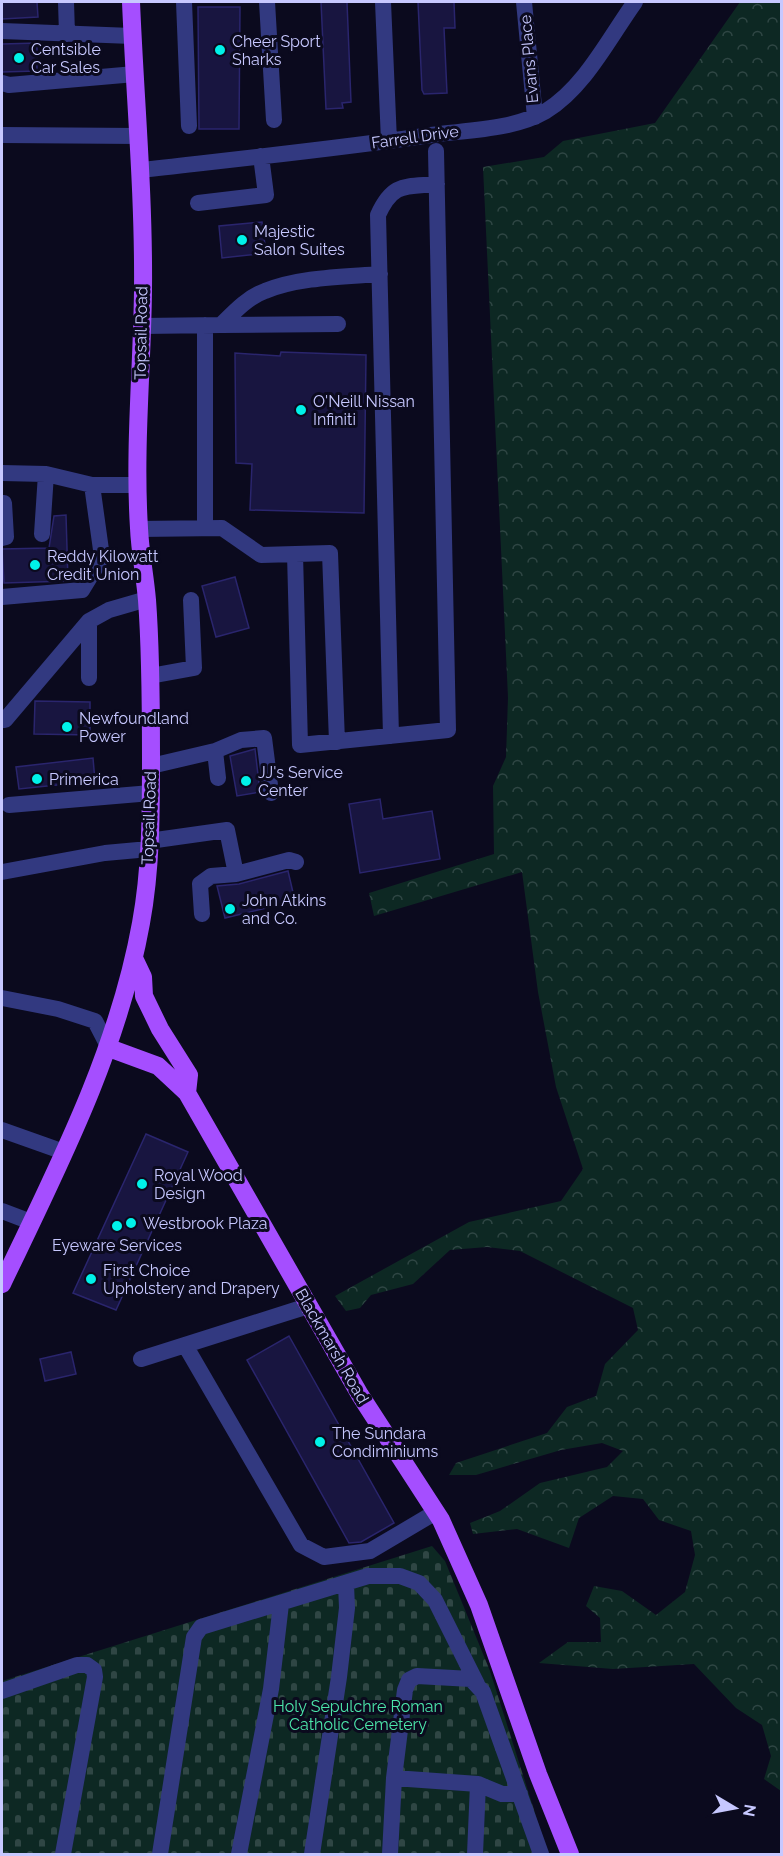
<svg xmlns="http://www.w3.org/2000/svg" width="783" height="1856" font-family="Raleway,sans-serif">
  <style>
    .forest { fill: url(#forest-crowns) }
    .cemetery { fill: url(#cemetery-stones) }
    .building { fill: #181540; stroke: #2a256d; stroke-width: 1.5 }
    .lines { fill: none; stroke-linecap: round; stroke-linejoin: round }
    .minor { stroke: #323980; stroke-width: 16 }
    .major { stroke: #a54eff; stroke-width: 18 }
    .poi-dot { fill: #00f2e9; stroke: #0b0a1e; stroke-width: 2 }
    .labels { text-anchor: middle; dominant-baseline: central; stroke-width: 6; stroke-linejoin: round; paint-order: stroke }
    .poi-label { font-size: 16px; fill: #c7c8ff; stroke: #0b0a1e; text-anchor: start }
    .street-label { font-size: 16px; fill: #c7c8ff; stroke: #0b0a1e }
    .park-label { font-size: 16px; fill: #4ce6aa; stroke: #0b0a1e }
  </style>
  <defs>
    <pattern id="forest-crowns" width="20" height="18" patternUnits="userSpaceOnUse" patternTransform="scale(1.5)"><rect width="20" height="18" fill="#0d2823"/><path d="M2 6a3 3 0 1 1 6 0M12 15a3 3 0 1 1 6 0" fill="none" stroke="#2f4644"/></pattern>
    <pattern id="cemetery-stones" width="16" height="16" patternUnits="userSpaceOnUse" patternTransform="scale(1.5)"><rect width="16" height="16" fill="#0d2823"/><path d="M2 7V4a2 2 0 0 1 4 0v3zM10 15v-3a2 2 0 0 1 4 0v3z" fill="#2f4644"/></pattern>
  </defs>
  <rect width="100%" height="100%" fill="#0b0a1e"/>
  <!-- forest -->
  <path class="forest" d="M740 2H782L781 1791 764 1779 771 1756 762 1725 736 1708 694 1664 613 1669 539 1663 568 1642H601L600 1618 586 1606 594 1586 622 1591 656 1615 685 1592 695 1555 691 1531 659 1520 643 1499 613 1496 579 1518 569 1548 517 1529 473 1534 470 1523 500 1511 540 1483 607 1467 623 1451 602 1443 561 1450 476 1475H449L456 1463 547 1433 567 1407 596 1396 605 1364 638 1330 633 1308 520 1251 487 1247 450 1250 413 1284 371 1295 360 1308 346 1311 335 1296 469 1222 561 1201 583 1169 556 1087 538 992 522 872 374 916 369 893 494 854 493 786 506 757 508 697 483 167 544 157 563 141 655 123Z"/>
  <!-- cemetery -->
  <path class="cemetery" d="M432 1546 445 1561 490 1671 548 1854H2V1681Z"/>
  <!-- building -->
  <path class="building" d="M2 2H37L38 17 2 19Z
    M321 2H347L351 102 342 103 343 108 326 109Z
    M418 2H454L455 28H444L447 93 424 94 422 90Z
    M198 7H240L239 129H199Z
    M37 43V71L2 72V44Z
    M262 222 266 253 222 258 219 226Z
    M281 352 366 355 364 513 250 510 252 464 236 463 235 353 280 356Z
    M66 515 68 581 4 583 2 549 49 548 54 516Z
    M235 577 249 628 216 637 202 586Z
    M35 701 90 702V735L34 734Z
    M255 749 260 792 237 796 230 756Z
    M93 758 95 781 19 789 16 767Z
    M380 799 383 819 432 811 440 859 360 873 349 804Z
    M288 871 295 901 225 918 217 886 239 884Z
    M146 1134 188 1152 116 1310 73 1293Z
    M289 1336 394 1523 361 1542 349 1543 247 1360Z
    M71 1352 76 1374 45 1381 40 1359Z"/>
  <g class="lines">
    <!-- minor -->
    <path class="minor" d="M66 2 67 34
      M184 2 189 126
      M267 2 274 120
      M383 2 389 141
      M524 2 535 117
      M2 31 132 36
      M2 83 9 85 135 74
      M2 135 139 136
      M141 170C238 159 335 149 431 135 468 130 513 130 546 111 585 87 609 38 635 2
      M198 203 266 195 261 156
      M221 325 338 324
      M142 326 221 325C234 312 248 297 265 291 300 277 342 277 380 274
      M2 473 46 474 92 485H138
      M205 526V325
      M139 529 222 528 261 555 330 553 337 742
      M42 534 46 474
      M2 538 6 537 4 503
      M295 554 300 745 448 730 436 151
      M2 597 82 590 102 557 92 485
      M150 676 194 668 191 600
      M89 678V621L109 610 147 599
      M2 720H5L89 621
      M391 736 378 215C393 182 405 187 437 184
      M215 751 241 740 264 738 271 793
      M151 766 215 751 218 778
      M9 805 151 793
      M149 841 227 830 236 874 289 860 296 862
      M2 872 105 853 149 849
      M202 914 200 884 211 876 236 874
      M2 998 58 1009 95 1021 109 1048
      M2 1130 64 1152
      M2 1211 31 1222
      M185 1345 301 1545 324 1557 370 1551 436 1512
      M141 1359 308 1306
      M2 1691 77 1665H87L94 1670 95 1677 63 1854
      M394 1778 478 1784 502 1794H520
      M160 1854 194 1637 201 1627 368 1576H400L419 1583 435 1600 477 1684
      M239 1854 271 1689 281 1604
      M312 1854 339 1677 347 1608 346 1584
      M390 1854 394 1778 405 1690 409 1680 417 1676 471 1679 483 1692 541 1854
      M475 1854 478 1784"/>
    <!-- major -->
    <path class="major" d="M134 958 143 977 144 996 160 1029 189 1075 187 1093
      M109 1048 158 1066 187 1093 360 1395 441 1520 479 1605 538 1774 570 1854
      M2 1284C58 1167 118 1051 141 923 151 869 151 813 151 758 151 706 151 653 147 600 145 576 140 552 139 528 134 449 142 370 143 291 144 194 135 98 131 2"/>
  </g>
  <!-- markers -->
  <g class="poi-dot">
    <circle cx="220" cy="50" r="6"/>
    <circle cx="19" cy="58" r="6"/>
    <circle cx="242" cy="240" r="6"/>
    <circle cx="301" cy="410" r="6"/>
    <circle cx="35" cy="565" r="6"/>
    <circle cx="67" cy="727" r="6"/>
    <circle cx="37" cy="779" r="6"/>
    <circle cx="246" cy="781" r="6"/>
    <circle cx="230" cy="909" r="6"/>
    <circle cx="142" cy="1184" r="6"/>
    <circle cx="131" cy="1223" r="6"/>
    <circle cx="117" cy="1226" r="6"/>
    <circle cx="91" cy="1279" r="6"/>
    <circle cx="320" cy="1442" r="6"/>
  </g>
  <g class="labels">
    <!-- poi labels -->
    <g class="poi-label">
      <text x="232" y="41">Cheer Sport<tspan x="232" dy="18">Sharks</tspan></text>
      <text x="31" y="49">Centsible<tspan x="31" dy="18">Car Sales</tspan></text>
      <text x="254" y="231">Majestic<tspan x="254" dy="18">Salon Suites</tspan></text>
      <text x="313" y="401">O'Neill Nissan<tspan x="313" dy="18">Infiniti</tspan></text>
      <text x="47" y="556">Reddy Kilowatt<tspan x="47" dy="18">Credit Union</tspan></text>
      <text x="79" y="718">Newfoundland<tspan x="79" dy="18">Power</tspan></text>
      <text x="258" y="772">JJ's Service<tspan x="258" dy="18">Center</tspan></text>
      <text x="49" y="779">Primerica</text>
      <text x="242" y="900">John Atkins<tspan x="242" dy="18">and Co.</tspan></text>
      <text x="154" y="1175">Royal Wood<tspan x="154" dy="18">Design</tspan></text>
      <text x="143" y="1223">Westbrook Plaza</text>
      <text x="117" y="1245" text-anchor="middle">Eyeware Services</text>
      <text x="103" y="1270">First Choice<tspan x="103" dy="18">Upholstery and Drapery</tspan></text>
      <text x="332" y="1433">The Sundara<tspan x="332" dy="18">Condiminiums</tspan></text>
    </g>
    <!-- street labels -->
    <g class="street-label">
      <text transform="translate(529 59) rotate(-95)">Evans Place</text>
      <text transform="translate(415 137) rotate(-8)">Farrell Drive</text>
      <text transform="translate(141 333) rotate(-89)">Topsail Road</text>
      <text transform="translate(149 818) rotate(-88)">Topsail Road</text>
      <text transform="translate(332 1346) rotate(60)">Blackmarsh Road</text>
    </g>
    <!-- park labels -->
    <g class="park-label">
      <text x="358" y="1706">Holy Sepulchre Roman<tspan x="358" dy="18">Catholic Cemetery</tspan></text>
    </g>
  </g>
  <!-- border -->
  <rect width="783" height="1856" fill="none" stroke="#c7c8ff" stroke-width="6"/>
  <!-- north arrow -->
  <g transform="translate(735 1808) rotate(100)" stroke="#0b0a1e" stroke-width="4.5" paint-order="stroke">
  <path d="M0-4.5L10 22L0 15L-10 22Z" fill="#c7c8ff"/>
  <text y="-9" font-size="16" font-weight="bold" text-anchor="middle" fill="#c7c8ff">N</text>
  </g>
</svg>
